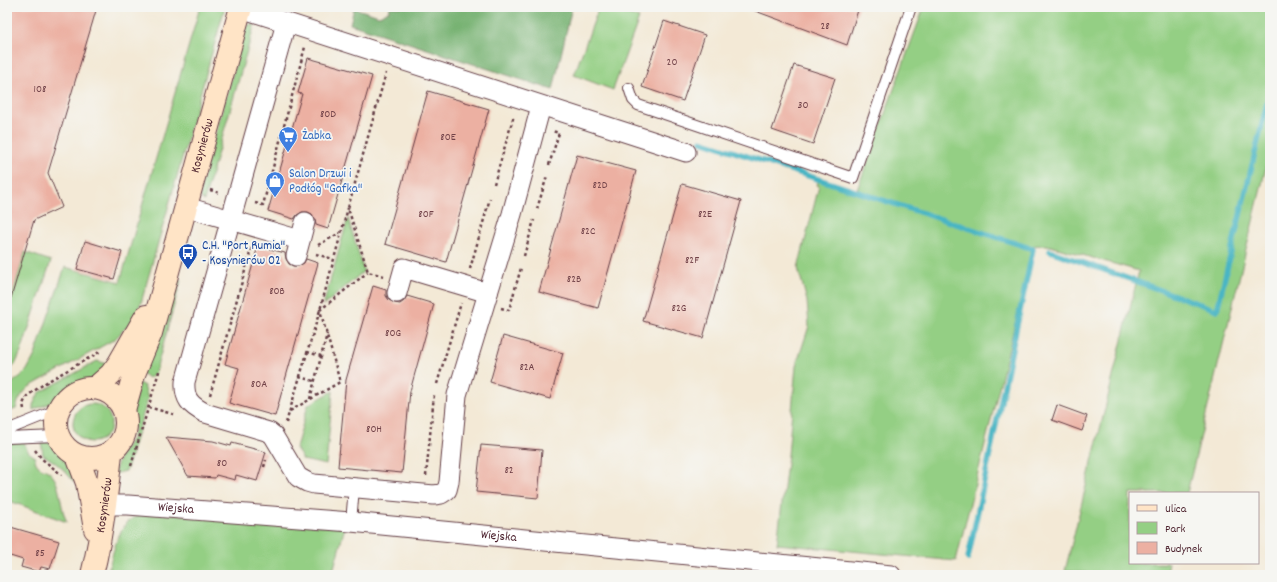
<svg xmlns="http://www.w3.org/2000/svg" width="1277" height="582" font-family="Dekko,sans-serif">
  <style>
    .green { fill: #94cf84; stroke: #6f7758 }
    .forest { fill: #77b272; stroke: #60684e }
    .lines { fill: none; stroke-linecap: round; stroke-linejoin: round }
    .stream { stroke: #48b5c4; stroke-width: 5.5 }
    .building { fill: #ecb0a2 }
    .lane-casing { stroke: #633d45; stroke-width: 12 }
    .street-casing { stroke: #633d45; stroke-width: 21 }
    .secondary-casing { stroke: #633d45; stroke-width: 24 }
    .path { stroke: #633d45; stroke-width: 2.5; stroke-dasharray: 3 3; stroke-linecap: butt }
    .lane { stroke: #fff; stroke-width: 10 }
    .street { stroke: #fff; stroke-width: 19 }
    .secondary { stroke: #ffe4c6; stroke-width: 22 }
    .labels { text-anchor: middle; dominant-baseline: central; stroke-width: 3.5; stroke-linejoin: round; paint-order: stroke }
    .number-label { font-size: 11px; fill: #724349 }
    .shop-label { font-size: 13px; fill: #366cbe; stroke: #f6f6f2; text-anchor: start }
    .street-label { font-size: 13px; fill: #4a1f2b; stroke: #f6f6f2 }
    .transit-label { font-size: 13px; fill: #164399; stroke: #f6f6f2; text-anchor: start }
  </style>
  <rect width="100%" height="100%" fill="#f6f6f2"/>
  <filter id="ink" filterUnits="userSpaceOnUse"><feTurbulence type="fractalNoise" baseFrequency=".025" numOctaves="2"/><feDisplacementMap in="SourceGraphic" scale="8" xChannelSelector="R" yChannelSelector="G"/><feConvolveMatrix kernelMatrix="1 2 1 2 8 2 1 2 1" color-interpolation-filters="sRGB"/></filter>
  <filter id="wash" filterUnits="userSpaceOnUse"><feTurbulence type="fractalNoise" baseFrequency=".012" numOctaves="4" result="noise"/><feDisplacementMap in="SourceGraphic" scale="16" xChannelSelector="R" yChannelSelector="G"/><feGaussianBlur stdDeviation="0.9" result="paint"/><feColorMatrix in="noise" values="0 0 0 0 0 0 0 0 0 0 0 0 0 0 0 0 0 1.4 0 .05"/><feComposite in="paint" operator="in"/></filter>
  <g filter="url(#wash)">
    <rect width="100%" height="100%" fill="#f3e9d6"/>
    <!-- green -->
    <path class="green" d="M200 7H225L141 303 133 320 115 339 29 387C22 394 18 399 16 409L7 412V385L12 383 21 376 27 370 35 355 65 267 120 282Z
      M599 7H610L639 18 613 90 574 75Z
      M924 7H1270V151L1187 493H1130V563H1169L1167 573 1164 575H1108L1065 571 1139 271 1047 245 1027 246 1033 251 956 561 777 544 788 455 796 366 809 326 807 301 798 268 819 186 817 185 819 178 857 190Z
      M255 23 204 201 201 198 199 192 246 27 248 25Z
      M348 218 364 271 323 306Z
      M25 252 51 261 21 352 15 365 7 371V311Z
      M174 278 181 280 155 374 151 377 148 378 142 373Z
      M97 361 111 365 92 379 81 382 68 387 62 392 55 401 33 410V405L39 393Z
      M139 383 144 386 148 398 127 469 126 471 114 474 120 456 132 439 134 430 132 412Z
      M333 391 326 465 303 460 296 448 308 405Z
      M73 423a19 19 0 1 1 38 0a19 19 0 1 1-38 0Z
      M24 441C26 448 27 452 34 456 37 472 45 466 52 475 61 485 60 509 67 522L7 500V444Z
      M41 441 55 444 72 461 81 479 73 481C65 470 56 462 43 455Z
      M155 513 345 527 332 575H107C112 558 117 527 133 518 139 514 149 514 155 513Z"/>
    <!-- forest -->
    <path class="forest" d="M390 7H572L553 90 350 24 354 8 379 16 389 11Z"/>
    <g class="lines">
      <!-- stream -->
      <path class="stream" d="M701 141 1033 249 968 558
        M1050 251 1217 310 1270 91"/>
    </g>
    <g id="blocks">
      <!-- building -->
      <path class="building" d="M7 7H97L48 173 62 207 34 220 11 298H7Z
        M750 7H859L847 45 750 9Z
        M664 21 705 35 683 101 642 87Z
        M308 58 372 76 328 229 316 225 315 219 312 214 308 212H302L297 215 294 219 268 211 302 94 298 93Z
        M794 65 835 78 813 144 772 130Z
        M428 91 489 109 446 262 385 244Z
        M577 155 636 171 598 308 539 292Z
        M682 184 741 201 703 338 643 321Z
        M85 241 122 252 114 279 77 269Z
        M258 246 285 253 286 259 289 264 293 266H299L304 263 306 259 318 263 275 416 229 403 239 368 225 364Z
        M373 286 386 290V296L389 300 394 303 400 304 404 301 407 296 434 304 410 391 402 473 338 467 346 380Z
        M503 336 563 353 550 399 490 382Z
        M1057 405 1087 416 1082 431 1052 420Z
        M166 437 213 441 231 446 232 443 266 452 257 481 236 475 235 480 216 475 215 478 188 476Z
        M481 445 542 450 538 498 476 492Z
        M7 526 59 541 50 569 41 567 39 572 21 567 23 560 7 555Z"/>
    </g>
  </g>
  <g filter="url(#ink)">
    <use href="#blocks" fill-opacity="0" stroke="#633d45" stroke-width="1"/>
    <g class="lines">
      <!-- lane casing -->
      <g class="lane-casing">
        <path id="lane" d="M629 88 633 100 638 105 853 178 911 7
          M7 430 57 410
          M7 438 57 436
          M351 522 354 488"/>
      </g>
      <!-- street casing -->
      <g class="street-casing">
        <g id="street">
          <path d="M241 8 686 152"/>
          <path d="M286 23 185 382C184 399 190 405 205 413L269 432 273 435 298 477 307 482 314 484 434 495 441 494 447 490 449 482 457 395 488 293"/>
          <path d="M186 207 300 240"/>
          <path d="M296 256 305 222"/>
          <path d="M397 293 404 268 488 293 512 214 541 106"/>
          <path id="s1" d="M105 505H128L351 522 891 575"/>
        </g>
      </g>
      <!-- secondary casing -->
      <g class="secondary-casing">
        <g id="secondary">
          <circle cx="91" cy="423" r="35"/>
          <path d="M95 388 111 374 119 363 146 316"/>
          <path id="s2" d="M124 410 134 374 151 333 241 7"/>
          <path d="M77 456 87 483 95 529"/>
          <path id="s3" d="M92 575C102 535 107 494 111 453"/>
        </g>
      </g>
      <!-- path -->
      <path class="path" d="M549 165 559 133 552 131
        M494 184 514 115
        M210 190 220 193
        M255 203 263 205 305 47
        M537 209 547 176
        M318 245 340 233
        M316 254 333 259
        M524 256 534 220
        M470 269 490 198
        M384 276 368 272 348 208 386 73
        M501 308 509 310 521 268
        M307 352 321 356
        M299 377 314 381
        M437 384 461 303
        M210 395 252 246
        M310 399 327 334
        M148 407 176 415
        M24 409 23 404 27 396 45 383 101 351
        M290 411 340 382 320 310 368 272
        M286 423 320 310 348 208
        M35 450 42 459 62 475
        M131 466 160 368
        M264 467 266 460
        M426 476 434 395"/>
      <!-- lane -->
      <use href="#lane" class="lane"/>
      <!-- street -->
      <use href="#street" class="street"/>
      <!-- secondary -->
      <use href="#secondary" class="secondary"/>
    </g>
  </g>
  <!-- icons -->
  <defs>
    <g id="supermarket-pin" transform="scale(1)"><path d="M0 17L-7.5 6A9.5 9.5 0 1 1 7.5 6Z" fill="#3f7fe0" stroke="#f6f6f2"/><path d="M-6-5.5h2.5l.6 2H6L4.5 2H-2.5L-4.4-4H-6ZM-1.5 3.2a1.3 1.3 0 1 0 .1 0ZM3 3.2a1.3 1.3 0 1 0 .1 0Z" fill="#fff"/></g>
    <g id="shop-pin" transform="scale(1)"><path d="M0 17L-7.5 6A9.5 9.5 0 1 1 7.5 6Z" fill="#3f7fe0" stroke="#f6f6f2"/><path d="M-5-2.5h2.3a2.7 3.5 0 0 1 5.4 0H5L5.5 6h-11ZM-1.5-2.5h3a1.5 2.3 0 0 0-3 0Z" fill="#fff"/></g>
    <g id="bus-pin" transform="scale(1)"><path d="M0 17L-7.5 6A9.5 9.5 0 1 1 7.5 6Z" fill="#1a4fb4" stroke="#f6f6f2"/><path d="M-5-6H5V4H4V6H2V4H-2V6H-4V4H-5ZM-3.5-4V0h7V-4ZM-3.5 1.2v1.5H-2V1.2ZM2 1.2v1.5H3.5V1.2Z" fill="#fff"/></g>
  </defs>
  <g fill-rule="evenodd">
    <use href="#supermarket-pin" x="288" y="136"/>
    <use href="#shop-pin" x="275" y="181"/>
    <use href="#bus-pin" x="188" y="253"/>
  </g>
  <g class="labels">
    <!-- number labels -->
    <g class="number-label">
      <text x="825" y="27">28</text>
      <text x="672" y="63">20</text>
      <text x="40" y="90">108</text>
      <text x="803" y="106">30</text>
      <text x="328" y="115">80D</text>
      <text x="448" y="138">80E</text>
      <text x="600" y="186">82D</text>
      <text x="426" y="215">80F</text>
      <text x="705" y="215">82E</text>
      <text x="588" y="232">82C</text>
      <text x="692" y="261">82F</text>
      <text x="574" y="280">82B</text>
      <text x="277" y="292">80B</text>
      <text x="679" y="309">82G</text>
      <text x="393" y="334">80G</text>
      <text x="527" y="368">82A</text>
      <text x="259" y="385">80A</text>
      <text x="374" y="430">80H</text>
      <text x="222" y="464">80</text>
      <text x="509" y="471">82</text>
      <text x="40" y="554">85</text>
    </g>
    <!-- shop labels -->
    <g class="shop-label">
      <text x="302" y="136">Żabka</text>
      <text x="289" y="174">Salon Drzwi i<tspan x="289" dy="15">Podłóg "Gafka"</tspan></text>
    </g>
    <!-- street labels -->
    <g class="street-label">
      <text stroke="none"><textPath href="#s2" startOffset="276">Kosynierów</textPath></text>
      <text stroke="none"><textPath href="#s3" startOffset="71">Kosynierów</textPath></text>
      <text stroke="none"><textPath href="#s1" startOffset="71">Wiejska</textPath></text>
      <text stroke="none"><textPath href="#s1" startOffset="395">Wiejska</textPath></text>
    </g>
    <!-- transit labels -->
    <g class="transit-label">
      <text x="202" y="246">C.H. "Port Rumia"<tspan x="202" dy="15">- Kosynierów 02</tspan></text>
    </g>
  </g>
  <!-- margin -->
  <rect width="1277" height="582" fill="none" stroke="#f6f6f2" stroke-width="24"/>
  <!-- legend -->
  <rect x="1129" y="492" width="130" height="72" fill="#f6f6f2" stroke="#b1a0a2"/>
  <rect x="1137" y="505" width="20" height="6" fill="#ffe4c6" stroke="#b1a0a2"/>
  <text x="1165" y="512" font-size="12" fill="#4a1f2b">Ulica</text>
  <rect x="1137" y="522" width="20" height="12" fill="#94cf84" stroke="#b1a0a2"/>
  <text x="1165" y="532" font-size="12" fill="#4a1f2b">Park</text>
  <rect x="1137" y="542" width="20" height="12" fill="#ecb0a2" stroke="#b1a0a2"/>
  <text x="1165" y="552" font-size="12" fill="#4a1f2b">Budynek</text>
</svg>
